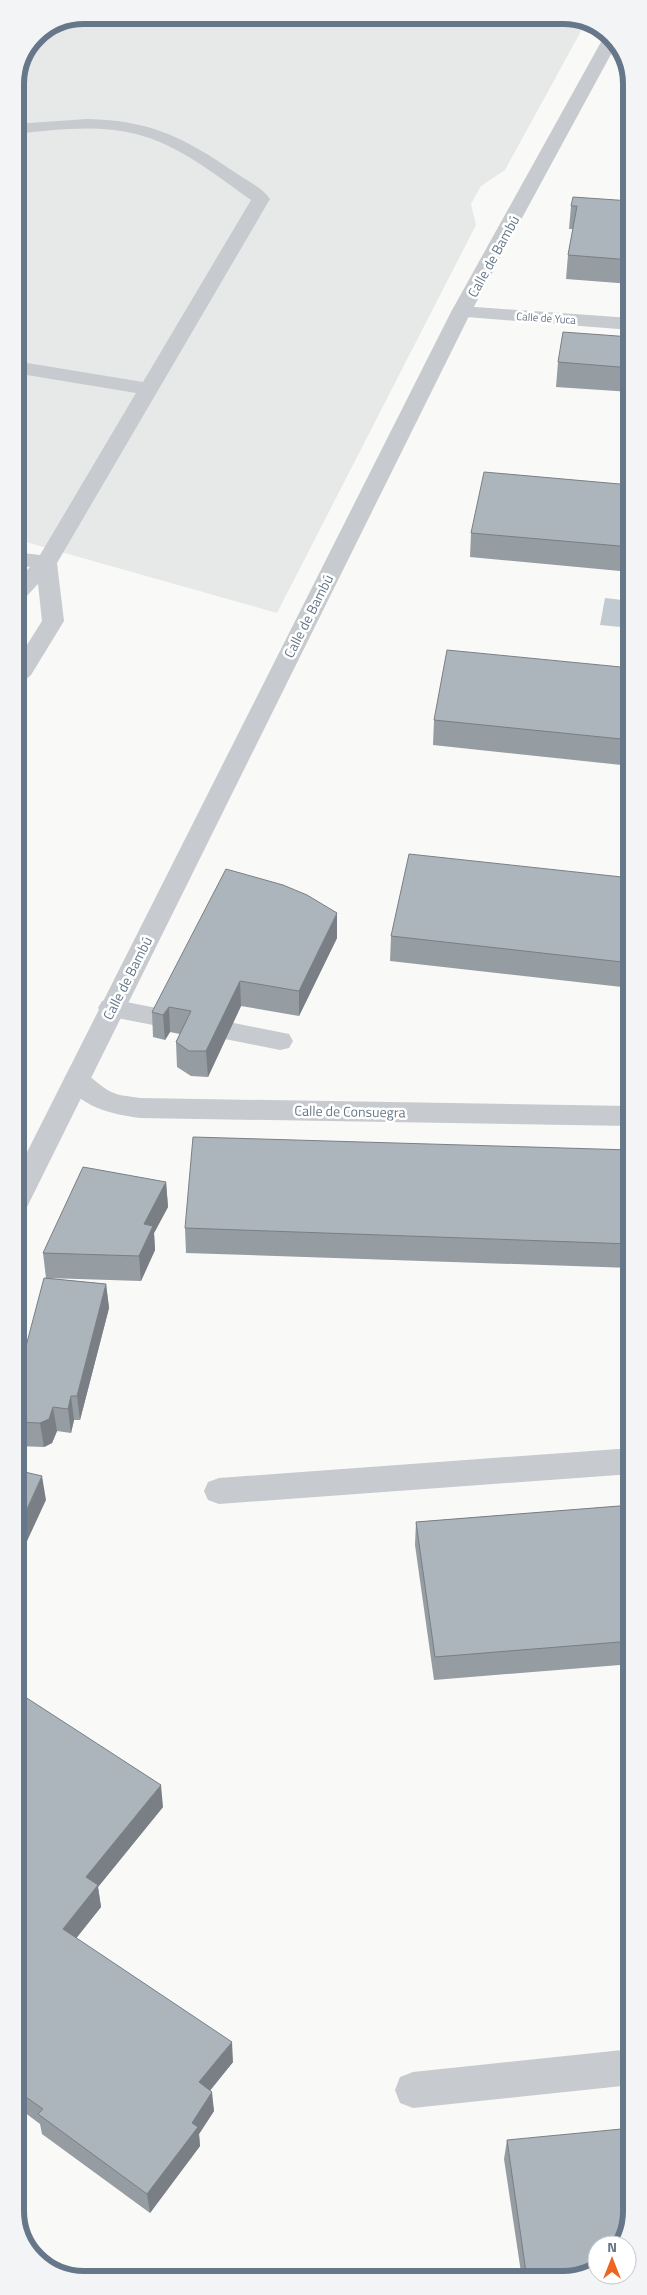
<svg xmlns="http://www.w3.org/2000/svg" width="647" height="2295" font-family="'Titillium Web',sans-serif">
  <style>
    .built { fill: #e7e8e8 }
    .water { fill: #c1cad0 }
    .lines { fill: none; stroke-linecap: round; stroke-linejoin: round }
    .service { fill: #c7cace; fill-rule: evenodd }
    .minor { fill: #c7cace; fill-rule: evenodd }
    .tertiary { fill: #c7cace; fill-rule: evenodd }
    .wall { fill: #959ca2 }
    .shaded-wall { fill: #797f84 }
    .building { fill: #adb5bc; stroke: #797f84 }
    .labels { text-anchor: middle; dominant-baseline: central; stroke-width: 5; stroke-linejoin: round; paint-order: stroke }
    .far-street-label { font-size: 11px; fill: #667789; stroke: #fff }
    .street-label { font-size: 14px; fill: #667789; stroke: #fff }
    .rim { fill: none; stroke: #667789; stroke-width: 6 }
  </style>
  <rect width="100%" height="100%" fill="#f9f9f7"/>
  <!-- built -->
  <path class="built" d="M84 15 572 16 586 22 505 170 481 186 471 204 476 225 277 613 15 539V83L35 35Z"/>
  <!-- water -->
  <path class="water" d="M605 598 631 601V628L600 625Z"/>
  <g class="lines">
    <!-- service -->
    <path class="service" d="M87 119C150 120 185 138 236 173 247 181 263 188 270 199L57 563 64 621 31 675 23 682 15 684V664L42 621 38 584 23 600 15 602V582L30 567 15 565V552L40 555 136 393 15 373V361L143 382 251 200C217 176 178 144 136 134 97 124 54 130 15 134V124Z
      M111 999 172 1011 176 1018 172 1025 163 1027 102 1015 98 1008 102 1001Z
      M229 1022 289 1034 293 1041 289 1048 280 1050 220 1038 216 1031 220 1024Z
      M632 1448V1474L219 1504 208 1500 204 1491 208 1482 219 1478Z
      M632 2049V2085L413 2108 400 2103 395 2090 400 2077 413 2072Z"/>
    <!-- minor -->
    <path class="minor" d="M461 306 631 318V330L454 316 451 312 454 308Z
      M77 1069C89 1073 95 1082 106 1089 116 1096 128 1096 140 1098L631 1106V1126L140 1118C110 1114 79 1107 64 1079L68 1072Z"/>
    <!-- tertiary -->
    <path class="tertiary" d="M606 33H609L616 45 471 312 30 1201 26 1209 16 1212V1174L451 312Z"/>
  </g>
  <!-- wall -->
  <path class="wall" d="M631 201V284L566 279 568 255 573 229H569L571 206Z
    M631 337V392L556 387 558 362Z
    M631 485V572L470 557 471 533Z
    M631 668V766L433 745 434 720Z
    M631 878V988L390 961 391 936Z
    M337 938 299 1016 241 1006 208 1077 191 1076 177 1067 176 1042 180 1034 170 1032 165 1040 153 1037 152 1012Z
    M631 1150V1268L186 1253 185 1228Z
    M166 1182 168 1207 154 1233 155 1250 141 1281 47 1278 106 1284 109 1308 80 1420H74L71 1433 57 1431 52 1443 44 1447 16 1446V1384L46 1278 43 1253Z
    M632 1505V1664L434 1680 415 1545 416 1522Z
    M16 1691 163 1807 98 1887 101 1907 76 1938 233 2062 210 2090 214 2111 199 2134 200 2146 150 2213 42 2134 40 2124 16 2106Z
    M507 2140 577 2279H522L504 2159Z"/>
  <!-- shaded-wall -->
  <path class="shaded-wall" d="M337 913V938L299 1016V991Z
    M240 981 241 1006 208 1077 206 1051Z
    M169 1007 170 1032 165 1040 163 1015Z
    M166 1182 168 1207 154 1233 155 1250 141 1281 139 1256 144 1224Z
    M106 1284 109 1308 80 1420 77 1396Z
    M71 1396 74 1420 71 1433 68 1409Z
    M53 1407 57 1431 52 1443 44 1447 40 1423Z
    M42 1476 46 1500 16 1565V1533Z
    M161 1785 163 1807 98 1887 101 1907 67 1950 63 1929 86 1877Z
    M232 2042 233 2062 201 2102 199 2082Z
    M212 2092 214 2111 199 2134 200 2146 150 2213 147 2194 192 2123Z"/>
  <!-- building -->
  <path class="building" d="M573 197 631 201V260L568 255 577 206H571Z
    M563 332 631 337V368L558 362Z
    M484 472 631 485V547L471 533Z
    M447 650 631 668V740L434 720Z
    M409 854 631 878V963L391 936Z
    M226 869 283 885 307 895 337 913 299 991 240 981 206 1051H189L176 1042 191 1011 169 1007 163 1015 152 1012Z
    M193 1137 631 1150V1244L185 1228Z
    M83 1167 166 1182 144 1224 153 1226 139 1256 43 1253Z
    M44 1278 106 1284 77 1396H71L68 1409 53 1407 49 1419 40 1423 16 1422V1384Z
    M16 1470 42 1476 16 1533Z
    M632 1505V1641L435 1657 416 1522Z
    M16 1691 161 1785 86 1877 98 1885 63 1929 232 2042 199 2082 212 2092 192 2123 198 2127 147 2194 38 2114 43 2109 16 2090Z
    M632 2128V2212L620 2245H597V2266L577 2279H527L507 2140Z"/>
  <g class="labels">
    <!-- far-street labels -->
    <g class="far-street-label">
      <text transform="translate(546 318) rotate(4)">Calle de Yuca</text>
    </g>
    <!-- street labels -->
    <g class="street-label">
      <text transform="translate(493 256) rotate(-61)">Calle de Bambú</text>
      <text transform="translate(308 616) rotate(-63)">Calle de Bambú</text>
      <text transform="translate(127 978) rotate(-63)">Calle de Bambú</text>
      <text transform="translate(350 1111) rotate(1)">Calle de Consuegra</text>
    </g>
  </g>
  <!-- crop -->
  <path d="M0 0H647V2295H0ZM84 24H563A60 60 0 0 1 623 84V2211A60 60 0 0 1 563 2271H84A60 60 0 0 1 24 2211V84A60 60 0 0 1 84 24Z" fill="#f3f4f6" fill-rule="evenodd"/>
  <path class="rim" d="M84 24H563A60 60 0 0 1 623 84V2211A60 60 0 0 1 563 2271H84A60 60 0 0 1 24 2211V84A60 60 0 0 1 84 24Z"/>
  <!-- north arrow -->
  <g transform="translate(612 2260)"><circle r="24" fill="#ffffff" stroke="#c2c9d0"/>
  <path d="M0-4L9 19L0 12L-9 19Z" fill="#ed6423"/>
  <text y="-8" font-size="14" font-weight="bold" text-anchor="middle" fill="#667789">N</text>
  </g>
</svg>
